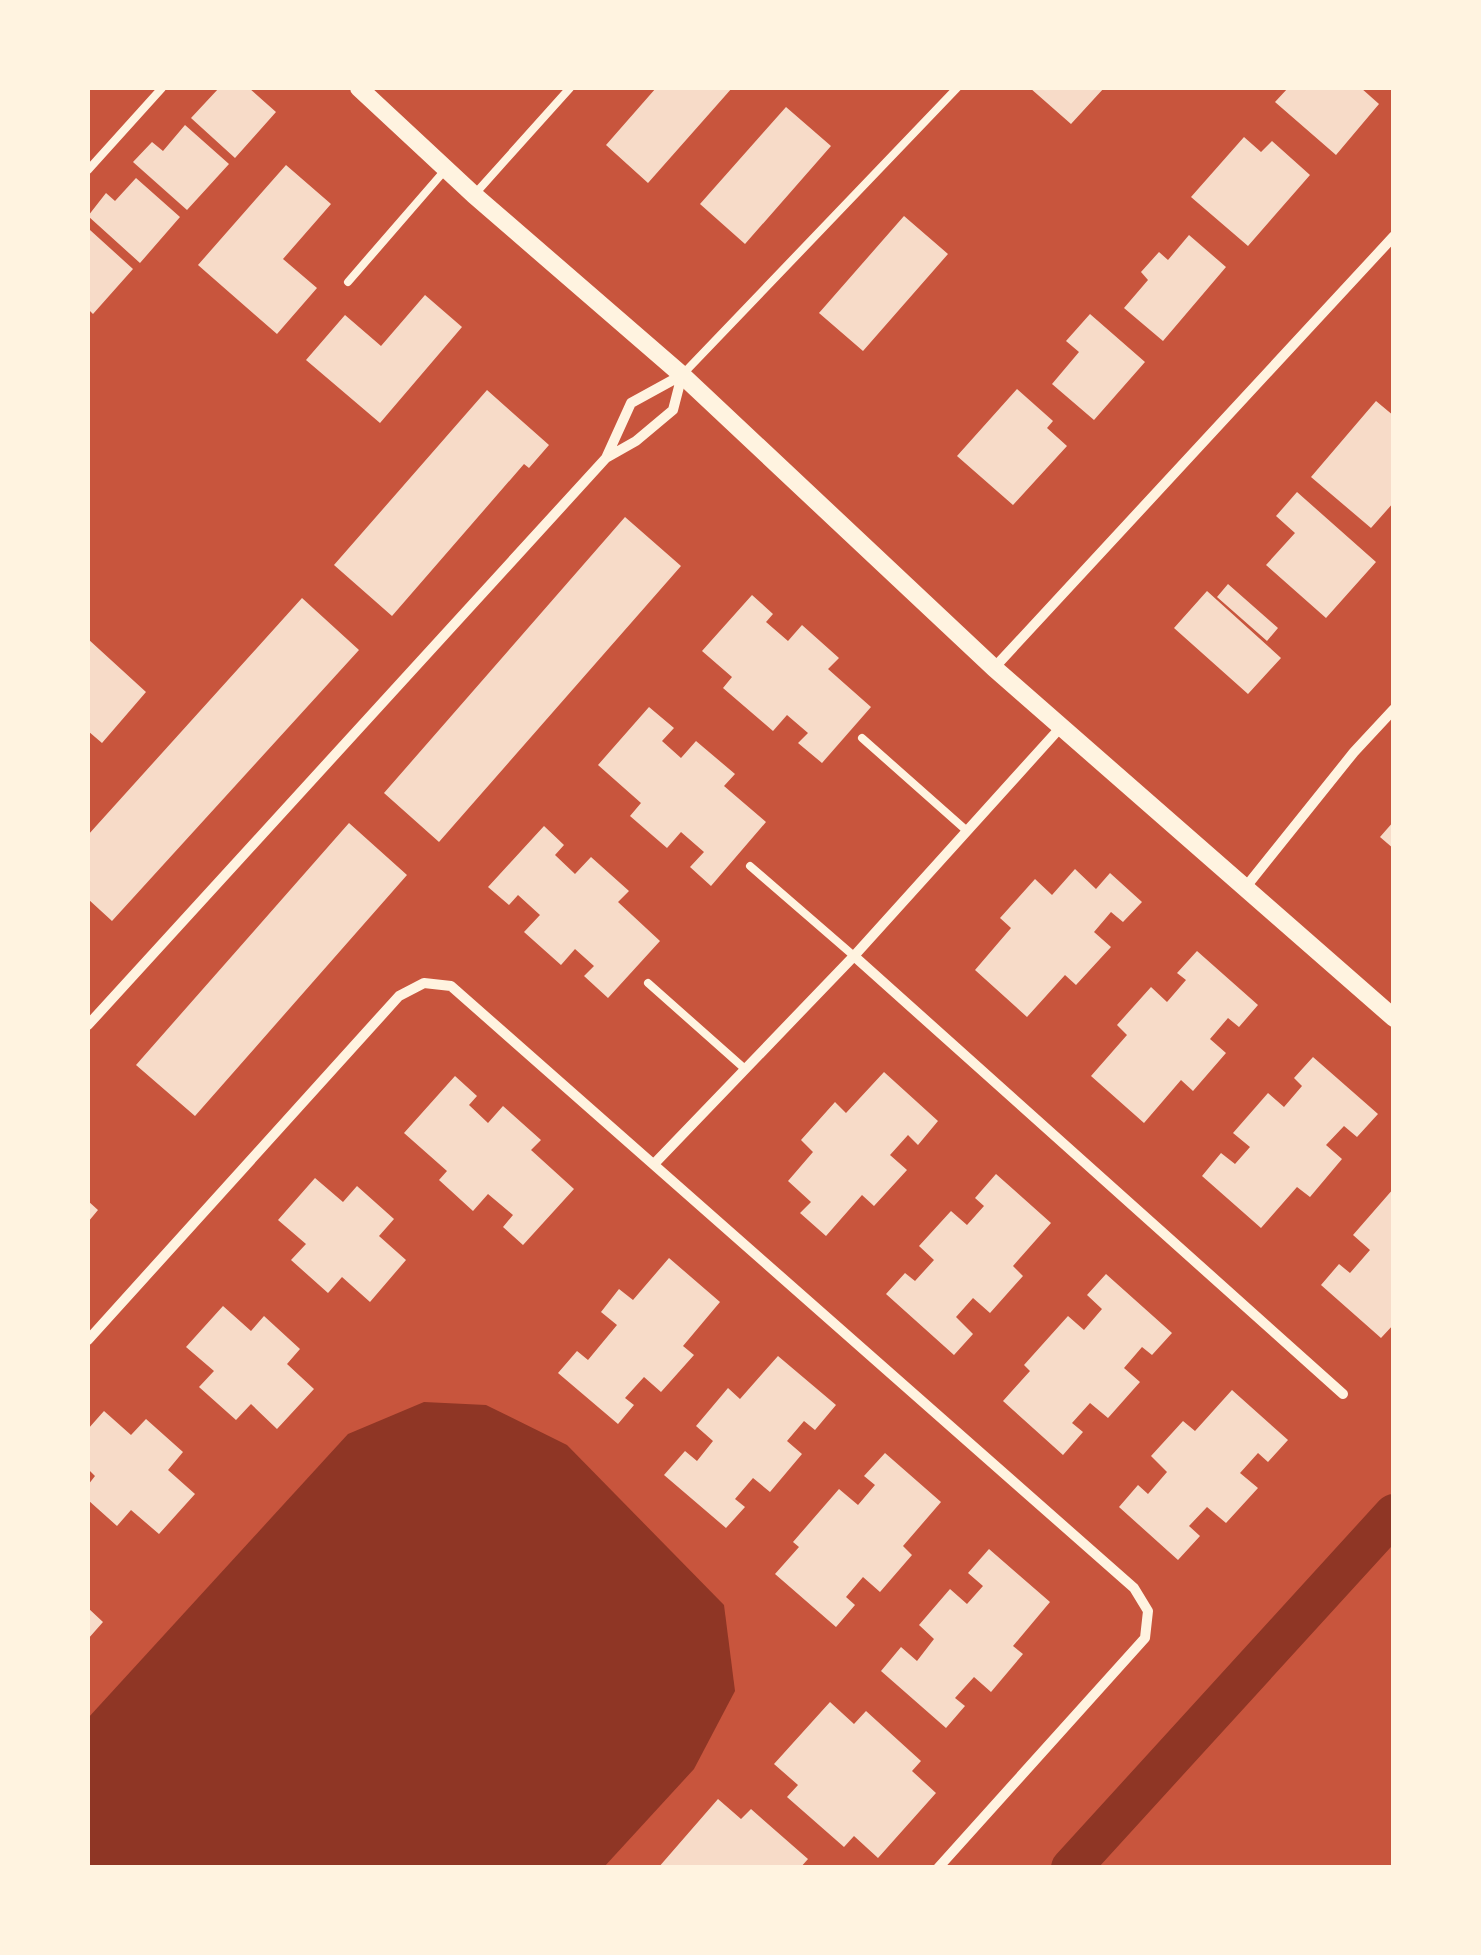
<svg xmlns="http://www.w3.org/2000/svg" width="1481" height="1955" font-family="Manrope,sans-serif">
  <style>
    .water { fill: #8f3625 }
    .lines { fill: none; stroke-linecap: round; stroke-linejoin: round }
    .canal { stroke: #8f3625; stroke-width: 40 }
    .building { fill: #f7dbc8 }
    .service { stroke: #fff3e0; stroke-width: 8 }
    .minor { stroke: #fff3e0; stroke-width: 10 }
    .tertiary { stroke: #fff3e0; stroke-width: 18 }
  </style>
  <rect width="100%" height="100%" fill="#c8553d"/>
  <!-- water -->
  <path class="water" d="M424 1402 486 1405 567 1445 724 1605 735 1691 694 1769 604 1867H88V1718L348 1434Z"/>
  <g class="lines">
    <!-- canal -->
    <path class="canal" d="M1071 1868 1394 1514"/>
  </g>
  <!-- building -->
  <path class="building" d="M219 88H249L276 112 235 158 191 118Z
    M656 88H732L648 183 606 145Z
    M1030 88H1104L1071 124Z
    M1288 88H1361L1379 104 1336 155 1275 102Z
    M786 107 831 146 745 244 700 204Z
    M185 125 229 164 187 210 133 162 152 142 163 151Z
    M1244 137 1261 152 1272 141 1310 175 1248 246 1191 197Z
    M286 165 331 204 283 259 317 288 277 334 198 265Z
    M136 178 180 217 140 263 88 216 106 193 115 201Z
    M904 216 948 254 863 351 819 313Z
    M90 230 133 269 93 314 88 309Z
    M1189 235 1226 267 1163 341 1124 308 1148 280 1141 272 1159 252 1168 260Z
    M425 295 462 327 380 423 306 360 345 315 381 346Z
    M1090 314 1145 362 1094 420 1052 384 1079 352 1066 341Z
    M1017 389 1053 421 1047 428 1067 446 1013 505 957 456Z
    M487 390 549 445 529 468 524 464 392 616 334 565Z
    M1376 401 1394 416V502L1371 528 1311 477Z
    M1297 492 1376 562 1326 618 1266 565 1295 533 1276 516Z
    M625 517 681 566 439 842 384 793Z
    M1228 584 1278 628 1267 641 1217 597Z
    M1207 591 1281 658 1248 694 1174 628Z
    M752 595 773 614 766 622 788 641 802 625 839 658 828 669 871 707 822 763 798 743 808 733 787 715 773 731 723 688 732 677 702 651Z
    M302 598 359 650 112 921 88 899V835Z
    M88 639 146 692 102 743 88 731Z
    M649 707 674 728 662 741 681 758 696 741 735 774 724 786 766 822 711 886 690 867 704 852 681 832 667 848 630 816 641 803 598 765Z
    M1394 821V849L1380 837Z
    M349 823 407 875 195 1116 136 1065Z
    M544 826 564 845 555 855 575 874 591 857 629 891 618 902 660 941 608 998 584 976 594 966 575 949 561 965 524 932 540 915 518 895 509 905 488 887Z
    M1075 869 1096 889 1110 873 1142 902 1123 922 1111 912 1094 932 1111 947 1076 985 1065 975 1027 1017 975 970 1011 928 1000 918 1035 879 1052 895Z
    M1197 951 1258 1005 1239 1027 1228 1018 1210 1039 1226 1053 1193 1091 1181 1080 1144 1123 1091 1076 1127 1035 1117 1025 1151 987 1167 1002 1186 980 1177 973Z
    M1313 1057 1378 1114 1357 1137 1344 1126 1326 1145 1342 1159 1310 1197 1297 1187 1261 1228 1202 1176 1221 1153 1235 1164 1250 1147 1233 1133 1268 1093 1284 1107 1302 1086 1294 1078Z
    M884 1072 938 1121 918 1145 908 1135 890 1155 907 1170 874 1206 862 1195 826 1236 800 1213 811 1202 788 1181 813 1152 801 1140 835 1102 846 1113Z
    M455 1076 477 1096 469 1105 488 1123 503 1106 541 1140 531 1150 574 1189 523 1245 503 1227 513 1215 488 1194 473 1211 439 1180 447 1171 404 1133Z
    M996 1174 1051 1223 1013 1266 1023 1276 990 1313 973 1298 956 1317 973 1334 954 1355 886 1294 905 1273 915 1281 934 1260 919 1246 951 1211 967 1225 984 1206 975 1198Z
    M315 1178 343 1202 357 1186 394 1219 379 1236 406 1260 370 1302 342 1277 328 1293 291 1260 306 1244 278 1220Z
    M1394 1188V1324L1381 1338 1321 1285 1339 1264 1350 1273 1370 1250 1353 1235Z
    M88 1201 98 1210 88 1222Z
    M669 1258 720 1302 683 1346 694 1355 661 1392 644 1377 625 1398 634 1405 618 1424 558 1373 577 1351 588 1360 617 1325 601 1312 619 1289 633 1300Z
    M1106 1274 1172 1333 1152 1355 1142 1347 1124 1368 1140 1382 1108 1418 1090 1403 1072 1423 1083 1432 1063 1455 1003 1401 1030 1371 1024 1365 1068 1316 1084 1330 1102 1309 1087 1295Z
    M223 1306 251 1331 264 1316 300 1349 287 1364 314 1389 277 1429 251 1404 236 1420 199 1387 214 1371 186 1347Z
    M778 1356 836 1405 815 1430 804 1421 787 1441 802 1454 770 1492 753 1478 735 1499 745 1507 726 1528 664 1475 685 1451 697 1461 713 1441 696 1426 728 1388 740 1399Z
    M1232 1390 1288 1440 1268 1462 1258 1453 1240 1473 1258 1488 1226 1523 1207 1507 1189 1526 1200 1536 1178 1560 1119 1507 1138 1485 1148 1494 1167 1472 1151 1456 1183 1421 1195 1431Z
    M104 1411 131 1435 146 1419 183 1452 168 1470 195 1494 159 1534 131 1510 117 1526 88 1500V1485L95 1476 88 1469V1429Z
    M885 1453 941 1502 903 1546 912 1555 880 1592 863 1577 846 1597 855 1605 836 1627 775 1574 799 1547 793 1542 839 1489 858 1505 875 1485 864 1476Z
    M989 1549 1050 1602 1013 1646 1023 1654 991 1692 974 1677 955 1698 965 1706 946 1728 881 1671 901 1647 917 1661 934 1639 919 1625 950 1589 967 1604 983 1586 968 1573Z
    M88 1608 103 1622 88 1639Z
    M830 1702 854 1724 866 1711 921 1761 912 1771 936 1793 878 1858 854 1836 844 1847 787 1797 798 1785 774 1764Z
    M718 1799 741 1819 751 1809 808 1859 800 1868H658Z"/>
  <g class="lines">
    <!-- service -->
    <path class="service" d="M88 170 162 88
      M474 195 570 88
      M348 282 446 169
      M682 375 957 88
      M862 738 967 831
      M750 866 854 956
      M648 983 745 1069"/>
    <!-- minor -->
    <path class="minor" d="M606 458 636 441 673 410 682 375
      M994 668 1394 236
      M1245 888 1354 752 1394 709
      M854 956 1343 1394
      M88 1025 606 458 631 403 682 375
      M654 1164 854 956 1060 728
      M88 1340 399 996 424 983 451 986 1134 1588 1148 1611 1145 1638 938 1868"/>
    <!-- tertiary -->
    <path class="tertiary" d="M359 88 474 195 682 375 994 668 1394 1018"/>
  </g>
  <!-- border -->
  <rect width="1481" height="1955" fill="none" stroke="#fff3e0" stroke-width="180"/>
</svg>
